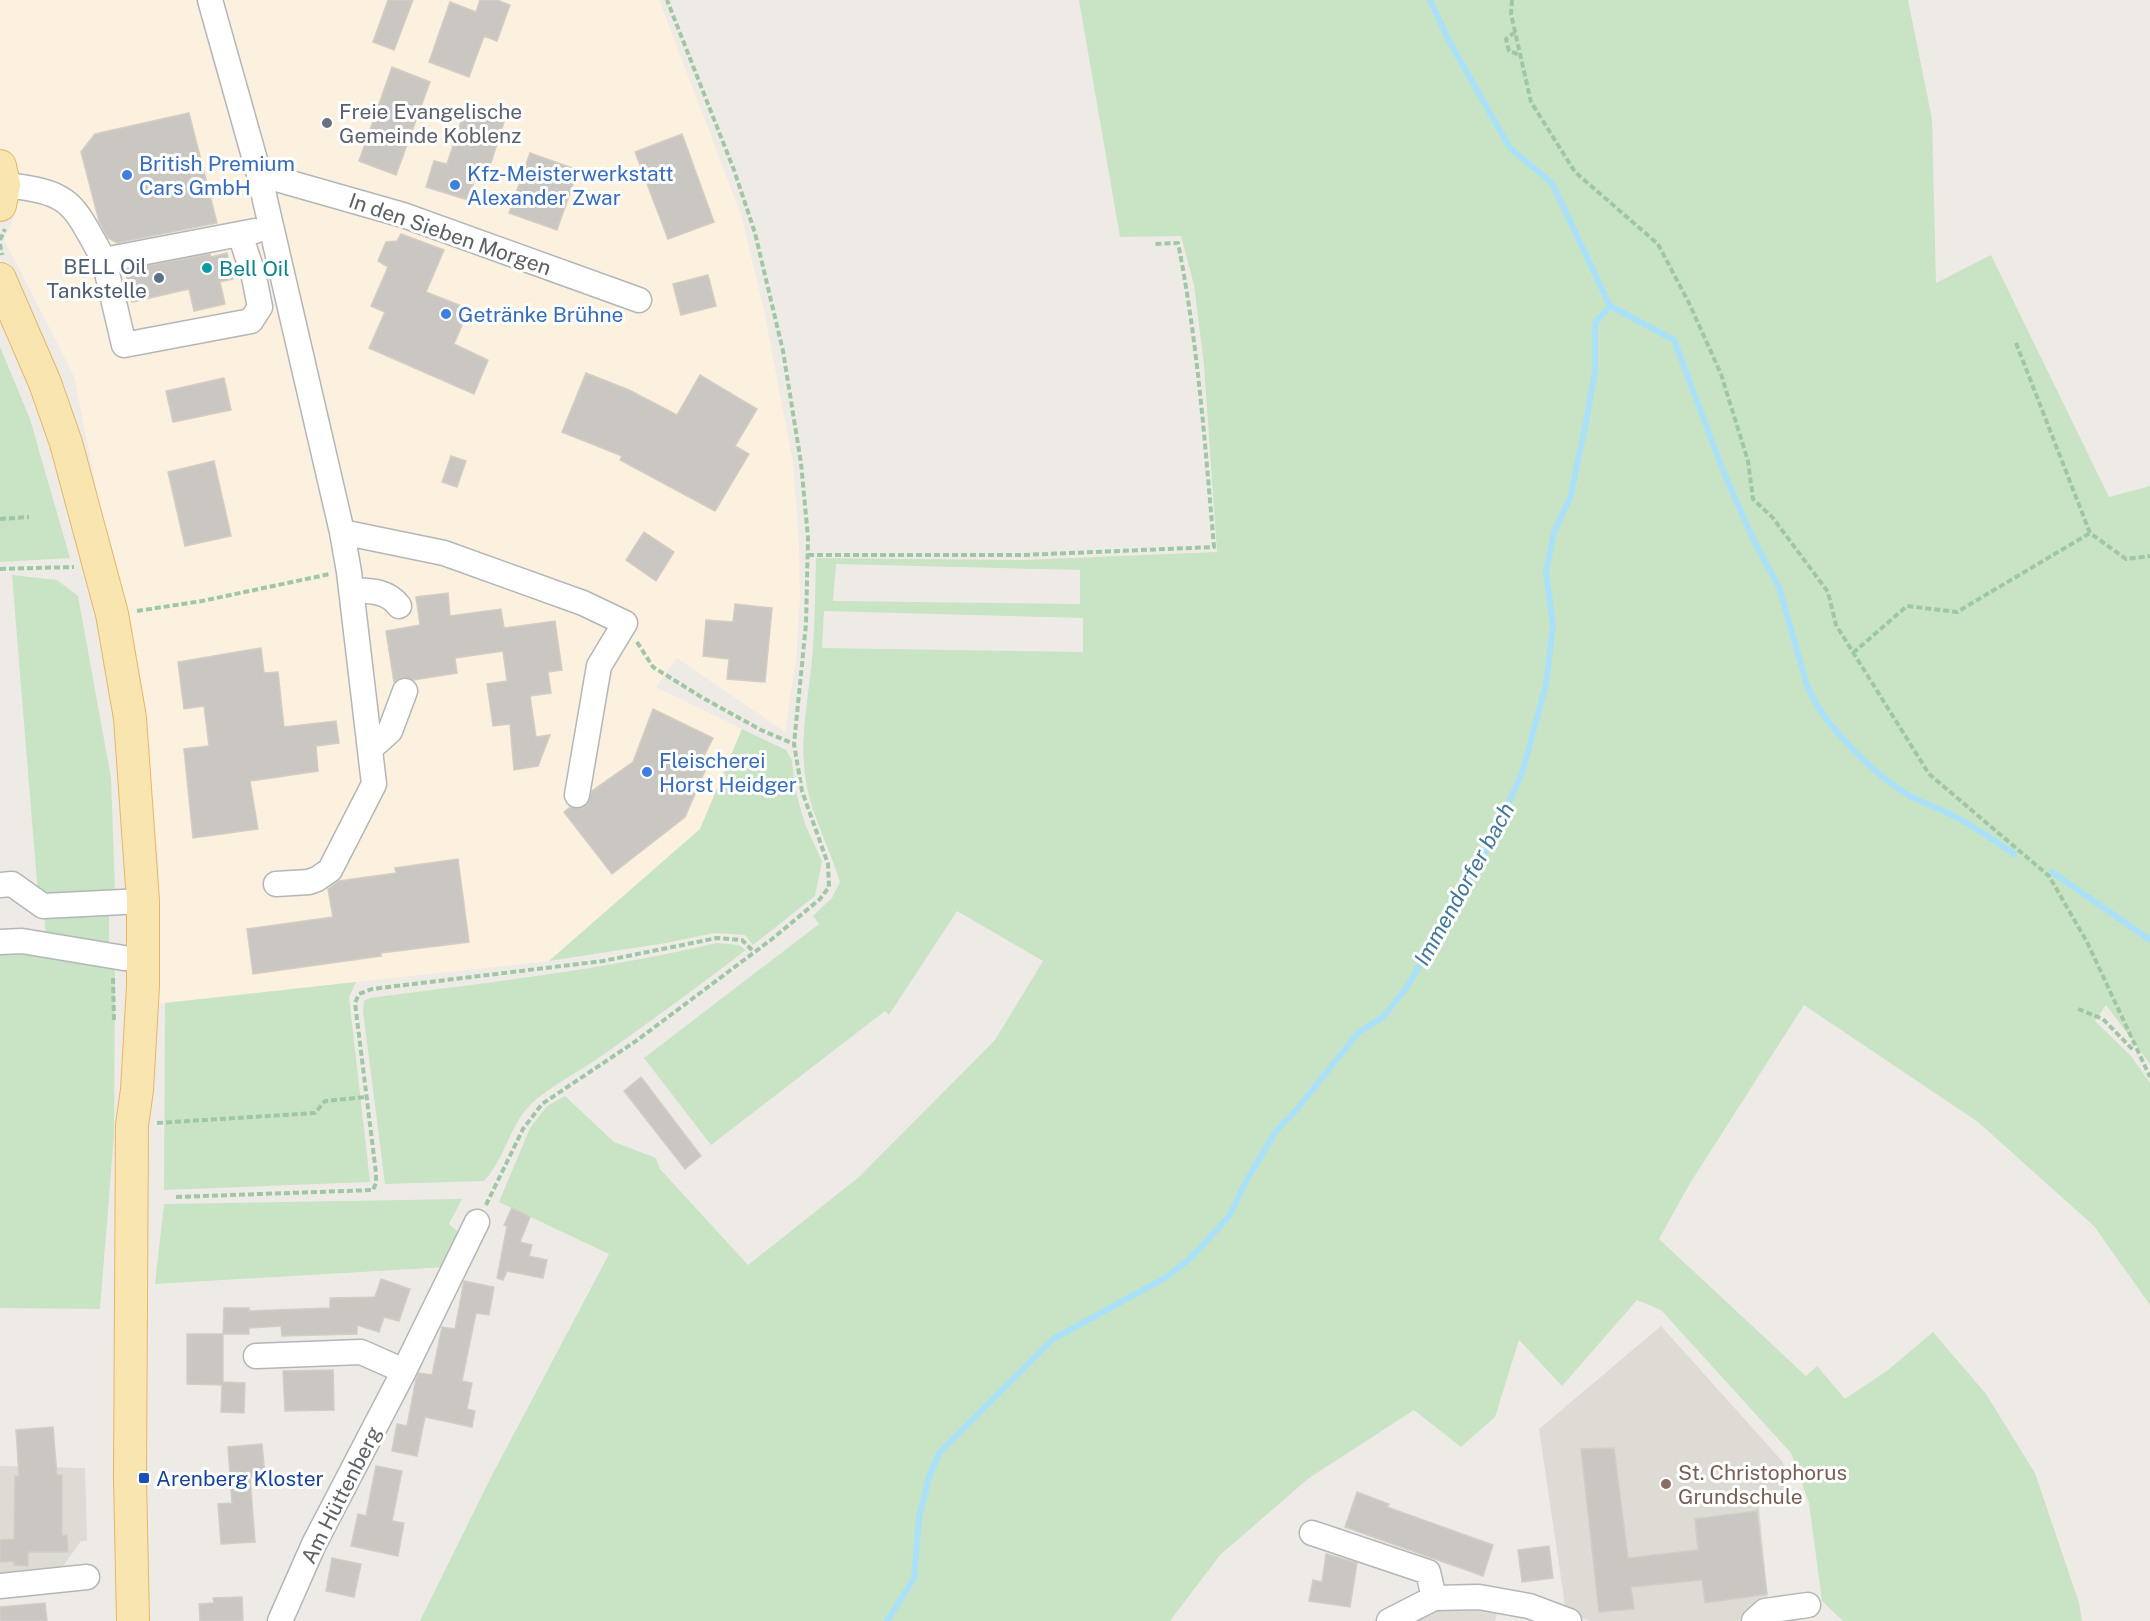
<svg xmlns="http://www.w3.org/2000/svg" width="2150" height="1621" font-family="'Public Sans',sans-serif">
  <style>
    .commercial { fill: #fbf1de }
    .education { fill: #dedad4 }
    .green { fill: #c8e4c4; fill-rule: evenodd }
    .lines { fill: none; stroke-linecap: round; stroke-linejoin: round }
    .stream { stroke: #abe0f9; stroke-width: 6 }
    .building { fill: #cac6c2; stroke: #d3cdc4; stroke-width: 1.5 }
    .minor-casing { stroke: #b3b6b9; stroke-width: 27 }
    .major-casing { stroke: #e7b566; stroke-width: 34 }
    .path { stroke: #9fc7a6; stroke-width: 4; stroke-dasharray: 6 3; stroke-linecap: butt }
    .minor { stroke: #fff; stroke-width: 24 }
    .major { stroke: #f9e5b0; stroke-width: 32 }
    .worship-dot { fill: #6b7280; stroke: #fff; stroke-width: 2 }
    .shop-dot { fill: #3f7fe0; stroke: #fff; stroke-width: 2 }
    .culture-dot { fill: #0f9aa8; stroke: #fff; stroke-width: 2 }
    .service-dot { fill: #5c6f8a; stroke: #fff; stroke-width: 2 }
    .transit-dot { fill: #1a4fb4; stroke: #fff; stroke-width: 2 }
    .education-dot { fill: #8d6e63; stroke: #fff; stroke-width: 2 }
    .labels { text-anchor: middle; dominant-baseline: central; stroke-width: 6; stroke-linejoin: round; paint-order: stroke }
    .worship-label { font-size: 21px; fill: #5b616d; stroke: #fff; text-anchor: start }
    .shop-label { font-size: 21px; fill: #366cbe; stroke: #fff; text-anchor: start }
    .street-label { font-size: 21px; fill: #5d6165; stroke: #fff }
    .service-label { font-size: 21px; fill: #4e5e75; stroke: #fff; text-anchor: end }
    .culture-label { font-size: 21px; fill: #0d838f; stroke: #fff; text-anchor: start }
    .education-label { font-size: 21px; fill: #785e54; stroke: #fff; text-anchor: start }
    .transit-label { font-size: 21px; fill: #164399; stroke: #fff; text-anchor: start }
    .water-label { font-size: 22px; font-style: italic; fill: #437799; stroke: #fff }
  </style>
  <rect width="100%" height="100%" fill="#eeebe6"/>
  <!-- commercial -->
  <path class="commercial" d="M0 0H659L741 215 764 310 793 463 799 544 800 596 796 659 785 732 677 658 656 687 742 729 700 829 549 961 154 1004 159 862 142 720 74 376 4 239 13 220 16 197 0 151Z"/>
  <!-- education -->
  <path class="education" d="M1661 1326 1783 1462 1788 1506H1759L1768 1601 1750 1607 1738 1621H1590L1566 1612 1539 1429Z
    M0 1466 85 1468 87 1541H81L61 1569 0 1576Z
    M1461 1606 1498 1610 1495 1621H1409L1422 1614 1441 1608Z"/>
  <!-- green -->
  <path class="green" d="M1079 0H1908L1932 119 1936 283 1991 255 2109 497 2150 486V1064L2106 1005 2095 1021 2131 1056 2150 1083V1305L2094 1226 1978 1122 1804 1005 1689 1185 1659 1239 1806 1376 1817 1366 1845 1399 1888 1370 1933 1332 1986 1394 2035 1473 2079 1603 2082 1621H1843L1822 1601 1809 1503 1791 1453 1661 1310 1637 1300 1562 1386 1519 1340 1495 1417 1461 1447 1414 1410 1309 1478 1220 1555 1170 1621H420L490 1479 609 1254 499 1202 530 1128 547 1106 565 1096 614 1142 656 1158 660 1169 748 1265 859 1177 995 1040 1043 961 957 911 889 1015 885 1011 711 1145 644 1058 819 924 813 916 832 898 840 882C830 848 812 817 806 782 799 740 808 701 812 659 815 626 815 592 816 558L1023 560 1217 552 1204 365 1194 285 1181 236 1120 237ZM836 564 1080 570V604L833 601ZM824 611 1083 618V652L822 648Z
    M0 347 30 419 70 558 0 562Z
    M12 575 57 580 78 596 111 778 115 890 38 895Z
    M742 729 786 750 792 760 795 789 805 824 822 861 815 896 753 945 745 935 714 933 666 943 549 961 700 829Z
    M44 912 109 913V944L46 938Z
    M717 943 739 945 746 950C699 986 651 1021 603 1055 579 1072 553 1084 531 1104 511 1123 504 1160 484 1181L385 1184 363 1011 364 1001 369 998C485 983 603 970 717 943Z
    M0 951 115 964 114 1135 100 1309 0 1308Z
    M356 982 349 997 370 1182 164 1190 165 1003Z
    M462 1199 449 1224 459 1233 446 1267 155 1284 164 1204Z"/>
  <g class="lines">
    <!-- stream -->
    <path class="stream" d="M1610 306 1674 340 1724 473 1754 541 1779 587 1806 682C1819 721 1874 775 1910 796 1923 803 1938 808 1952 815 1973 826 1994 840 2014 854
      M2052 872 2150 940
      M887 1621 914 1578 919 1518 929 1477 939 1453 1053 1339 1165 1278 1191 1258 1230 1215 1245 1183 1276 1131 1298 1108 1358 1033 1383 1017 1407 987 1494 837 1523 770 1546 684 1553 625 1546 572 1554 532 1570 498 1586 422 1595 371V323L1610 306 1552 183 1510 148 1449 41 1430 0"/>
  </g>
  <!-- building -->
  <path class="building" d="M388 0H413L394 50 373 42Z
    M480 0H497L510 5 497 41 484 36 469 77 429 62 450 2 476 12Z
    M392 67 430 82 396 175 359 161Z
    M465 109 504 122 490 166 480 163 468 200 426 187 434 161 447 164Z
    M189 113 217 223 117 243 108 238 99 221 81 152 95 134Z
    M682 134 714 222 668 239 635 152Z
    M530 153 578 170 557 230 509 213Z
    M401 234 444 250 426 292 469 309 454 344 488 360 474 394 369 348 385 312 371 306 388 267 378 261 386 242 397 241Z
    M227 253 233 279 220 282 225 304 194 311 189 289 132 302 125 270 210 254 211 257Z
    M708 275 716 306 681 315 673 284Z
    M586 373 629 390 677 415 700 375 757 409 735 446 749 454 715 511 620 460 622 456 562 432Z
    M224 378 231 410 173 422 166 391Z
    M451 456 466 461 457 487 442 482Z
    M214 461 231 536 185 546 168 472Z
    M644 532 674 552 656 581 626 560Z
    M448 593 450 616 501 609 504 628 555 621 562 670 548 672 551 693 530 696 536 737 550 735 538 766 514 770 510 724 493 726 487 684 507 681 503 651 455 658 457 673 413 680 403 677 394 682 386 631 420 625 416 597Z
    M735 604 772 608 765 682 727 679 729 659 703 656 706 620 733 622Z
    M261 648 264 673 278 672 284 727 336 721 339 743 316 746 318 771 250 781 258 829 193 838 184 749 209 746 204 706 184 709 178 662Z
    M653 709 713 738 698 768 705 771 685 817 612 874 564 812 570 807 581 808 588 804 592 791 633 762Z
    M458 859 469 942 381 953V956L253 974 247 929 333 917 328 889 339 881 396 873 395 868Z
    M641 1077 701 1156 685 1169 624 1091Z
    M512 1208 530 1217 520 1242 532 1245 529 1256 547 1260 543 1278 507 1271 503 1280 497 1278 507 1226 504 1225Z
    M381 1279 410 1289 399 1321 384 1317 379 1332 357 1325V1334L282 1336 281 1326 249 1328V1334H223V1382L245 1383 244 1413 221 1412 222 1385 187 1384V1334H223L224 1308H249V1311L330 1308V1298L375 1297Z
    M464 1281 494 1287 489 1315 476 1313 462 1381 472 1383 467 1409 475 1411 472 1427 425 1417 417 1456 392 1451 397 1424 407 1426 416 1379 419 1373 432 1375 442 1327 455 1329Z
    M333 1370 334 1410 285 1411 283 1371Z
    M53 1427 57 1475H62V1536L67 1535 68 1552H28V1566L14 1565V1561L0 1562V1540L14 1539 15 1476H19L16 1430Z
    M262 1444 265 1476 250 1477 255 1542 221 1544 218 1504 232 1503 228 1447Z
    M1614 1448 1628 1558 1698 1550 1695 1519 1757 1511 1767 1594 1705 1603 1702 1580 1631 1587 1634 1609 1599 1612 1581 1449Z
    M376 1466 402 1471 392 1521 404 1523 398 1556 351 1546 358 1514 366 1516Z
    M1357 1492 1389 1504 1387 1507 1493 1545 1483 1576 1345 1527Z
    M1549 1546 1553 1578 1522 1582 1518 1550Z
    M1326 1554 1357 1563 1350 1607 1309 1601 1313 1580 1322 1582Z
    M332 1558 361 1564 354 1597 326 1591Z
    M242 1597 243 1621H200L199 1604 214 1603 213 1598Z
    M45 1603 47 1621H0V1607Z"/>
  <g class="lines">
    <!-- minor casing -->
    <g class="minor-casing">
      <path id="minor" d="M210 0 259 174 342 532 349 572 374 784 330 870 317 879 309 882 276 884
        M259 174 403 215 639 300
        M4 185C73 192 72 203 104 260L255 231
        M104 260 124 345 251 321 260 307 254 277 240 234
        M342 532 444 553 583 603 625 623 599 666 577 795
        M351 590C370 591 387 590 399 606
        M370 749 390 731 405 691
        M0 885 12 884 43 906 143 901
        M0 942 22 941 124 958
        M256 1356 361 1352 404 1371
        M1312 1533 1428 1572 1434 1598
        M0 1586 87 1577
        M280 1621 314 1544 404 1371 477 1222
        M1389 1621 1434 1598 1479 1597 1529 1606 1569 1621
        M1754 1621 1765 1611 1808 1605"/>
    </g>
    <!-- major casing -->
    <g class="major-casing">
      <path id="major" d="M0 166 4 185 0 205
        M0 279 45 383 66 443 112 614 130 718 143 901V986L137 1090 132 1125 130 1478 133 1621"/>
    </g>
    <!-- path -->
    <path class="path" d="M1512 0 1511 14 1531 102 1575 172 1658 244 1689 303 1721 374 1748 461 1753 499 1773 518 1828 592 1836 625 1929 774 2049 876 2087 942 2150 1077
      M1515 32 1506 39 1509 51 1520 55
      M0 240 5 229
      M0 244 2 255
      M2016 343 2090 533 2126 559 2150 556
      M0 519 29 517
      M808 555H1023L1214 547C1205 445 1198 343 1178 243L1154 244
      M0 569 74 567
      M137 611 202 601 330 574
      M637 642 653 667 703 698 761 730 794 744
      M1853 653 1907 606 1957 612 2090 533
      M113 978 114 1021
      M2078 1009 2103 1019 2134 1051
      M157 1123 315 1113 325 1101 366 1097
      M176 1197 373 1190 376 1183V1173L355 1003 359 994 372 989 603 961 717 938 742 940 754 952
      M486 1205 523 1129 542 1104 636 1041 772 939 820 899 829 887 828 864 802 791 794 744 806 624 808 537 801 463 783 351 755 233 734 170 667 0"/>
    <!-- minor -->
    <use href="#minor" class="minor"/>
    <!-- major -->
    <use href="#major" class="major"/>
  </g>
  <!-- markers -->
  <circle class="worship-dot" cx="327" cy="123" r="6"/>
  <g class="shop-dot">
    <circle cx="127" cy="175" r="6"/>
    <circle cx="455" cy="185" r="6"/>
    <circle cx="446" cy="314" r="6"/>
    <circle cx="647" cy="772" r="6"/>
  </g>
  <circle class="culture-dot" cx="207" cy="268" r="6"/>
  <circle class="service-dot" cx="159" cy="278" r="6"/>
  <rect class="transit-dot" x="138" y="1472" width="12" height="12" rx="3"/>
  <circle class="education-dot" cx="1666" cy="1484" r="6"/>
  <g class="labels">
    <!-- worship labels -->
    <g class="worship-label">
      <text x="339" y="111">Freie Evangelische<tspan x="339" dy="24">Gemeinde Koblenz</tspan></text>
    </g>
    <!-- shop labels -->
    <g class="shop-label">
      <text x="139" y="163">British Premium<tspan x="139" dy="24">Cars GmbH</tspan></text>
      <text x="467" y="173">Kfz-Meisterwerkstatt<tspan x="467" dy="24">Alexander Zwar</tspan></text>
      <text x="458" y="314">Getränke Brühne</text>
      <text x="659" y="760">Fleischerei<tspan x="659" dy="24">Horst Heidger</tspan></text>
    </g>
    <!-- street labels -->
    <g class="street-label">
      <text transform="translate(450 234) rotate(19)">In den Sieben Morgen</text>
      <text transform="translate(341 1495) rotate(-63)">Am Hüttenberg</text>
    </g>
    <!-- service labels -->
    <g class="service-label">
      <text x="147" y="266">BELL Oil<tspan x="147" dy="24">Tankstelle</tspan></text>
    </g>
    <!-- culture labels -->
    <g class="culture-label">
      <text x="219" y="268">Bell Oil</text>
    </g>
    <!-- education labels -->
    <g class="education-label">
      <text x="1678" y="1472">St. Christophorus<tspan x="1678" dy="24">Grundschule</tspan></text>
    </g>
    <!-- transit labels -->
    <g class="transit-label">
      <text x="156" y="1478">Arenberg Kloster</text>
    </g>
    <!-- water labels -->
    <g class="water-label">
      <text transform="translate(1464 884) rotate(-61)">Immendorfer bach</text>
    </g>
  </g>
</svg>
